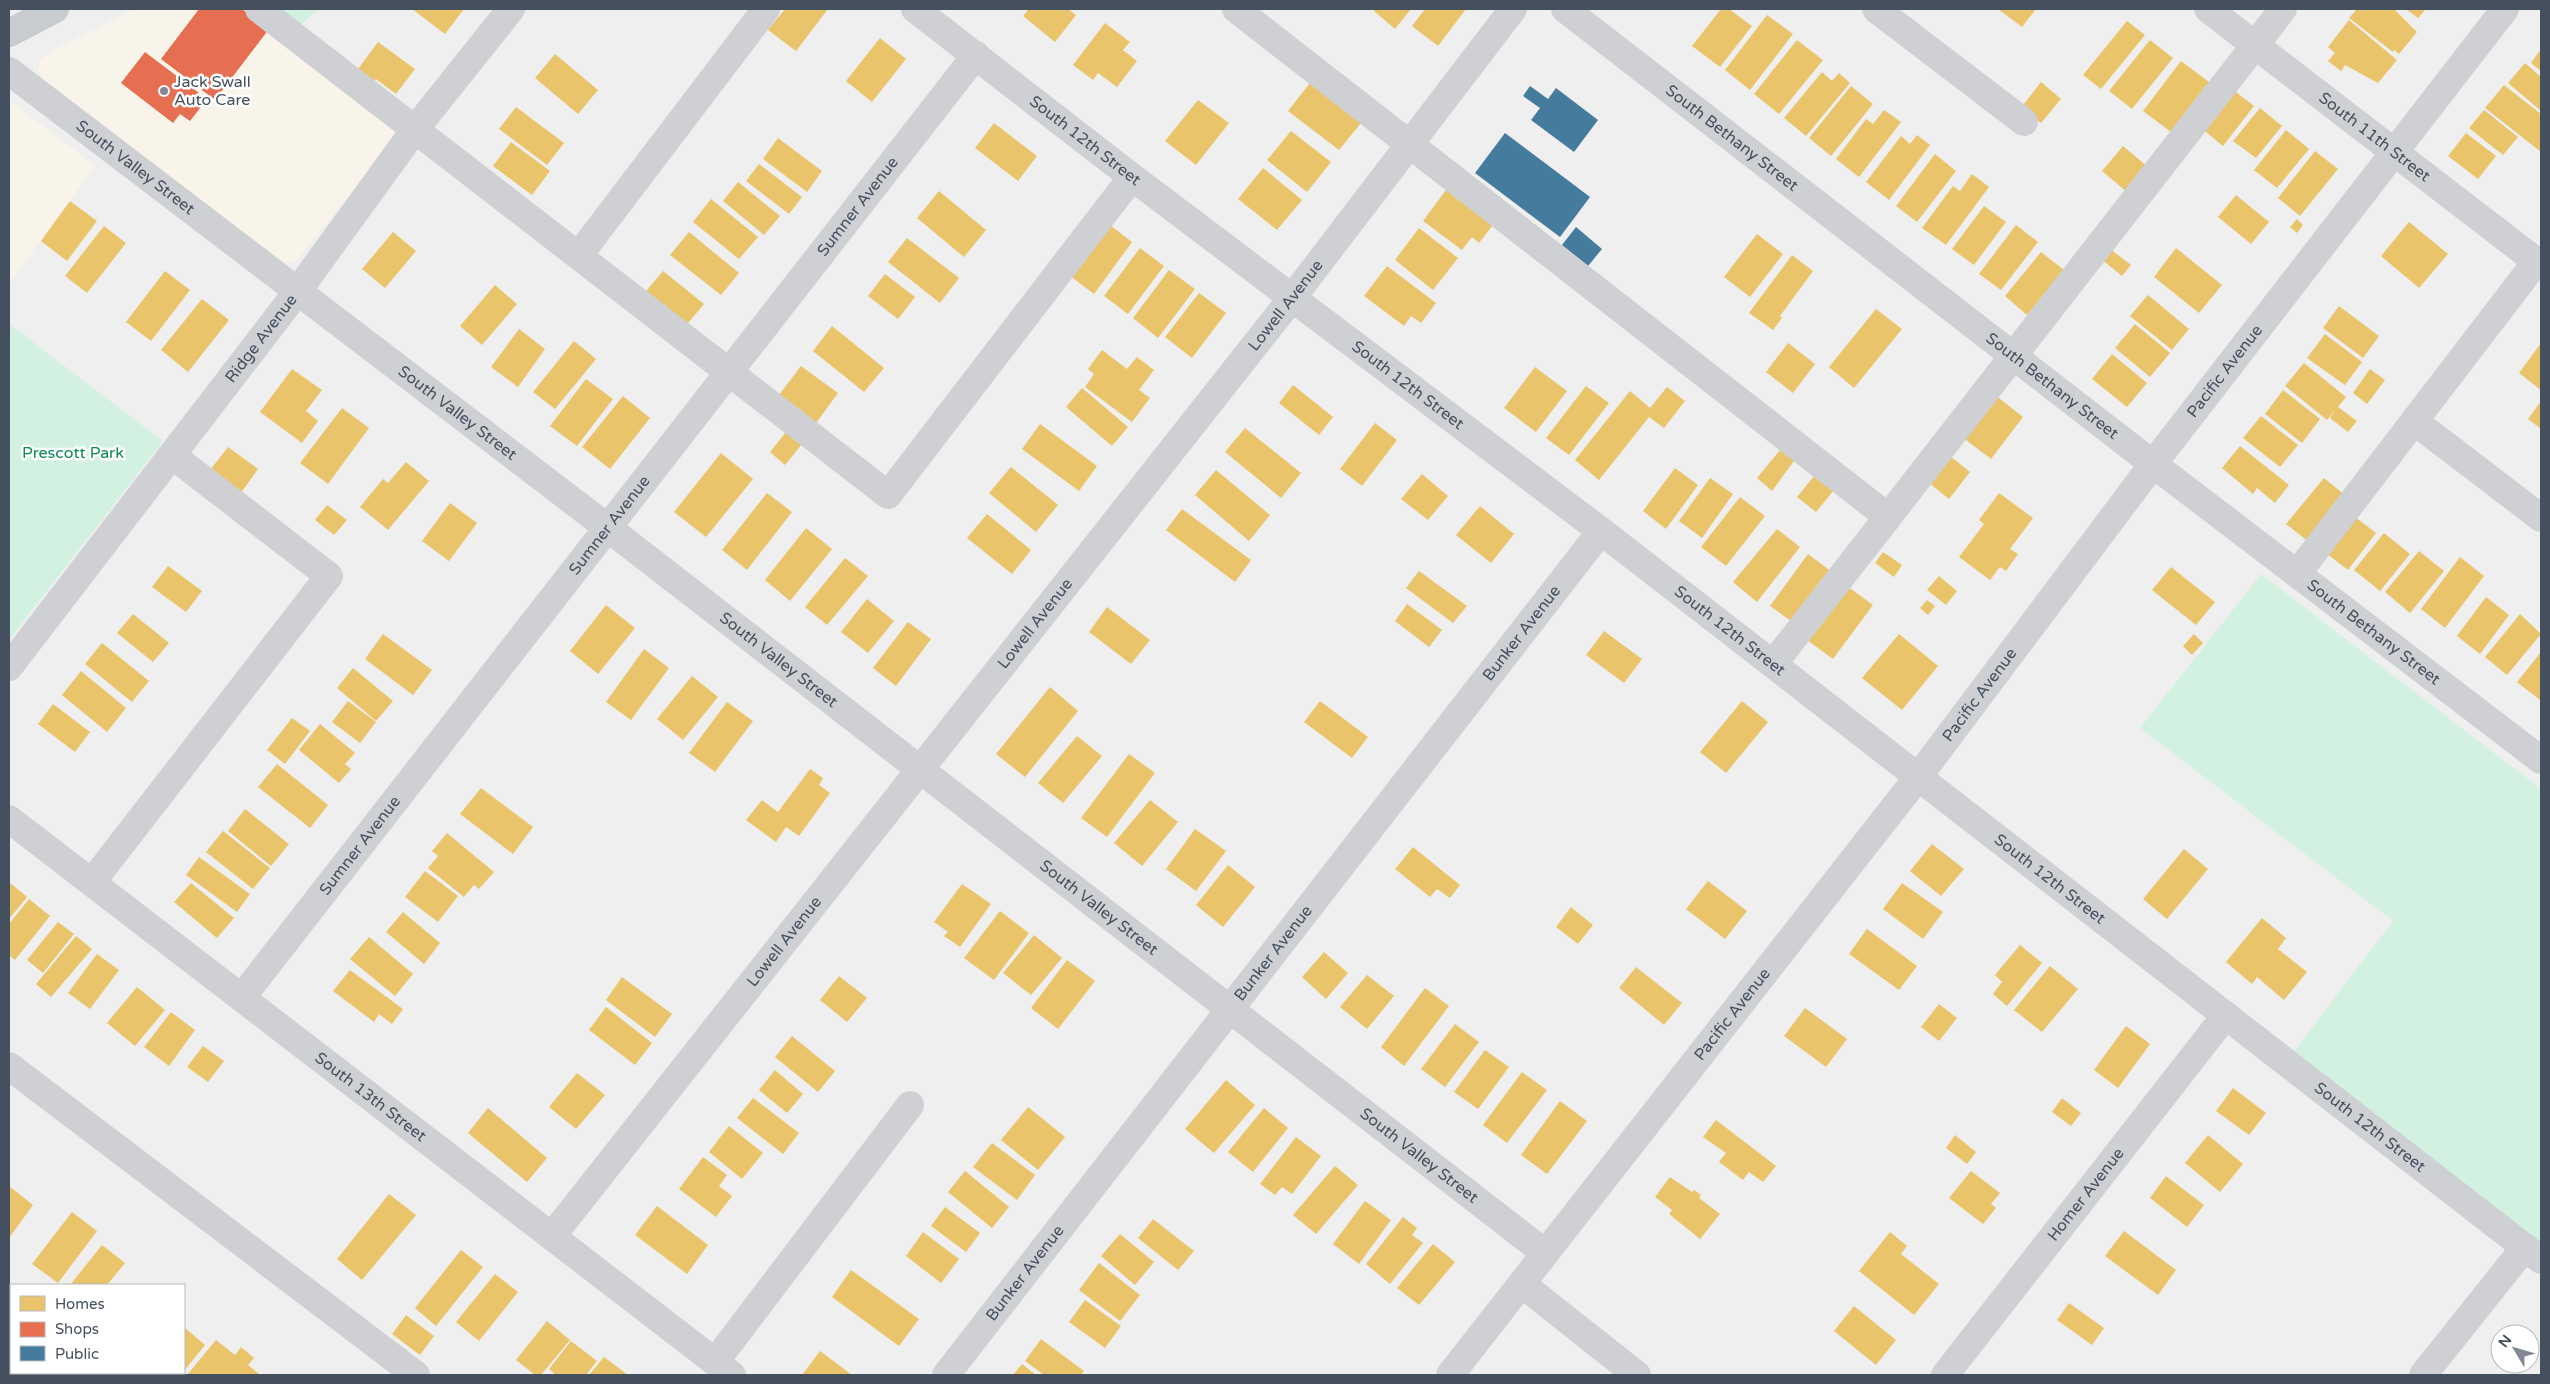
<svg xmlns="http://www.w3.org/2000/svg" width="2550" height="1384" font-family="'Varela Round',sans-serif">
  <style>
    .commercial { fill: #f8f4ea }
    .green { fill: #d2f1e1 }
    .homes { fill: #e9c46a }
    .shops { fill: #e76f51 }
    .public { fill: #457b9d }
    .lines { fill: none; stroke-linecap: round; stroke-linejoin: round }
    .minor { stroke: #ced0d4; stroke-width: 28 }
    .major { stroke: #c8cbd0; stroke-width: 28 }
    .poi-dot { fill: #818891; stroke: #fff; stroke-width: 2 }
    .labels { text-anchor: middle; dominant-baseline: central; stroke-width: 5; stroke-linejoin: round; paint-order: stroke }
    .poi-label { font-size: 16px; fill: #45505e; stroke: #fff; text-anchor: start }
    .street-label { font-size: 16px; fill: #45505e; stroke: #fff }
    .park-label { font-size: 16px; fill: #0e8757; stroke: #fff }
  </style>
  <rect width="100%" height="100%" fill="#f0efef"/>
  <!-- commercial -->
  <path class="commercial" d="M135 9H244L401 130 295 262H284L46 83 38 70 41 59 56 48Z
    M9 100 95 166 9 284Z"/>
  <!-- green -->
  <path class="green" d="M275 9H319L298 27Z
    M9 324 163 441 9 640Z
    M2261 574 2541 789V1245L2292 1054 2393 921 2140 728Z"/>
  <!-- homes -->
  <path class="homes" d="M412 9H464L445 34Z
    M785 9H828L796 51 768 30Z
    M1029 9H1068L1076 15 1055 42 1023 16Z
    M1376 9H1411L1395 29 1374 11Z
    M1425 9H1466L1438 46 1412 26Z
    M1721 9H1729L1752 26 1720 67 1692 46Z
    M1998 9H2036L2022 27Z
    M2357 9H2394L2417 32 2399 54 2394 50 2393 52 2349 18Z
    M2406 9H2426L2418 18Z
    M1767 15 1793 34 1750 90 1725 70Z
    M2349 20 2397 60 2378 83 2345 65 2341 71 2328 61 2335 53 2328 47Z
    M2127 21 2145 35 2101 89 2083 75Z
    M1105 23 1130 42 1123 50 1137 61 1117 87 1098 73 1093 80 1073 65Z
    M880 38 906 59 872 102 846 81Z
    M1797 40 1823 60 1779 114 1754 94Z
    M2150 40 2173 58 2132 109 2109 91Z
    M378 42 415 69 396 94 376 79 371 85 355 73Z
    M2541 49V71L2531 63Z
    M555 54 598 90 578 114 535 78Z
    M2181 61 2209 82 2171 132 2143 111Z
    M2525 63 2541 77V111L2508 83Z
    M1822 72 1832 81 1839 73 1850 83 1806 136 1784 118Z
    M2041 82 2061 99 2041 123 2021 108Z
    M1310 83 1361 123 1339 150 1288 111Z
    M2504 85 2541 114V152L2485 108Z
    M1851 86 1873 104 1831 156 1809 138Z
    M2232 89 2254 106 2223 146 2201 128Z
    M1198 100 1229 123 1196 165 1165 141Z
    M516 107 564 143 547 165 499 129Z
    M2260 108 2282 126 2256 158 2233 141Z
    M1884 110 1901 122 1859 177 1836 159 1866 119 1873 124Z
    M2484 110 2518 137 2503 155 2469 128Z
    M994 123 1037 156 1018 181 975 148Z
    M2286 130 2309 149 2277 188 2254 170Z
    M1291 131 1331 162 1307 192 1267 160Z
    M2466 133 2496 156 2478 179 2448 156Z
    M1917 135 1930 145 1889 200 1866 182 1901 136 1910 144Z
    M778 138 822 171 807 192 763 159Z
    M511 142 550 171 532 195 493 166Z
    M2123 146 2148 167 2127 192 2102 171Z
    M2315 151 2338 169 2300 216 2278 198Z
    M1935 154 1956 171 1917 222 1896 206Z
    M759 164 802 197 789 214 746 181Z
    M1263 168 1302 200 1277 230 1238 199Z
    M1972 174 1989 187 1946 245 1922 228 1953 186 1960 191Z
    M738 182 780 216 764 235 723 201Z
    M1446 190 1493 225 1479 243 1472 237 1462 250 1423 221Z
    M939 191 986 230 964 257 917 218Z
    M2236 195 2269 222 2251 244 2218 217Z
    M711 199 758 237 739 259 693 222Z
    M70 201 97 221 67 261 41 241Z
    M1984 206 2006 222 1974 265 1952 249Z
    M2297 219 2303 225 2297 233 2290 227Z
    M2409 222 2448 254 2419 288 2381 256Z
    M1110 225 1132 242 1094 294 1070 276Z
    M2016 225 2038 242 2001 290 1979 274Z
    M104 226 126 243 87 293 65 276Z
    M1419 228 1458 258 1433 290 1395 260Z
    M393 232 416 251 385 288 362 269Z
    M689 232 739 273 721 295 670 255Z
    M1757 234 1783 254 1750 297 1724 277Z
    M907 238 959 278 940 303 888 262Z
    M1140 248 1164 266 1128 314 1104 296Z
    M2109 248 2131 265 2122 276 2101 259Z
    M2176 248 2222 285 2199 313 2154 277Z
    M2041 252 2064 270 2027 315 2005 296Z
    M1792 255 1813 271 1780 316 1782 318 1773 330 1749 313Z
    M1387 266 1436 303 1421 323 1411 316 1404 326 1364 296Z
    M1169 270 1195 289 1158 338 1133 318Z
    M165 271 190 290 151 341 126 322Z
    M663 271 704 304 683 329 642 296Z
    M885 274 915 297 898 319 868 296Z
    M495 285 517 304 482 345 460 326Z
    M1199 293 1226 313 1192 358 1165 337Z
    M2148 295 2189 329 2172 350 2130 316Z
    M202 299 229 320 188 372 161 350Z
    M2339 306 2379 336 2363 358 2323 328Z
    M1876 309 1902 329 1854 388 1829 367Z
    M2135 324 2170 353 2150 377 2115 348Z
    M832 326 884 368 864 392 813 351Z
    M519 329 545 349 518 387 491 367Z
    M2325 334 2362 362 2345 385 2307 358Z
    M574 341 596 359 555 409 533 392Z
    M1788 343 1815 364 1793 393 1766 372Z
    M2541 343V390L2519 373Z
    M1102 350 1127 369 1137 357 1154 370 1139 390 1150 398 1132 422 1085 387 1094 374 1088 369Z
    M2112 354 2147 383 2127 407 2092 379Z
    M2304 363 2346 397 2338 407 2357 421 2348 432 2330 418 2336 409 2327 420 2285 386Z
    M801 366 838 393 816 423 779 395Z
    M1535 367 1567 391 1536 432 1504 408Z
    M292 369 322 390 306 411 318 421 302 443 260 412Z
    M2370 369 2385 380 2367 404 2353 393Z
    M586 379 613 399 577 446 550 426Z
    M1293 385 1333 417 1319 435 1279 403Z
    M1586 386 1609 403 1569 455 1546 438Z
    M1667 387 1685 401 1664 428 1649 417 1599 480 1575 460 1630 391 1650 408Z
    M1082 388 1128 427 1112 446 1066 407Z
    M2283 390 2320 419 2302 443 2265 414Z
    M1995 395 2023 417 1991 459 1962 437Z
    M623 396 650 418 610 469 582 447Z
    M2541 401V429L2528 419Z
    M342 408 369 428 328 484 300 463Z
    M2261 416 2298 445 2280 467 2243 438Z
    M1375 423 1397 440 1362 486 1340 469Z
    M1040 424 1097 466 1079 491 1022 449Z
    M1245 428 1301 473 1281 498 1225 452Z
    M786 432 802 444 785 465 770 452Z
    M2240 446 2289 485 2275 503 2257 488 2253 494 2222 468Z
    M228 447 258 469 238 497 207 474Z
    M1780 450 1794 461 1772 491 1757 478Z
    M721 453 753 479 706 537 674 512Z
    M1950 456 1970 472 1949 499 1929 483Z
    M406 462 429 481 388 530 360 507 383 479 388 483Z
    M1011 467 1058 505 1036 532 989 493Z
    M1675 468 1698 485 1666 529 1643 511Z
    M1216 470 1270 515 1249 541 1195 495Z
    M1422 474 1448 496 1428 520 1401 499Z
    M1815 475 1834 490 1816 512 1797 497Z
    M1710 478 1733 494 1702 538 1679 521Z
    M2324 478 2346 496 2309 542 2286 524Z
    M767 493 792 512 747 570 722 550Z
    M1999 493 2033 518 2010 549 2018 554 2006 571 2000 567 1990 580 1959 557 1984 524 1979 520Z
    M1740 497 1765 516 1726 566 1701 547Z
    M450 503 477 523 449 561 422 541Z
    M327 505 347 520 334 535 315 520Z
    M1480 506 1514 534 1491 563 1456 535Z
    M1182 509 1251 560 1235 582 1166 530Z
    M2350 513 2376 533 2348 570 2322 550Z
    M987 514 1031 550 1012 574 967 538Z
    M806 528 832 549 790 601 765 580Z
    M1777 529 1800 547 1757 602 1733 582Z
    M2384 533 2410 554 2380 591 2354 570Z
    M2419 551 2444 571 2410 613 2385 592Z
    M1883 552 1902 565 1894 577 1875 563Z
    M1808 554 1832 572 1794 623 1770 606Z
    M2460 557 2484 576 2445 628 2421 609Z
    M845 558 868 576 827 625 805 607Z
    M168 566 202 591 186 612 152 587Z
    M2171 567 2215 602 2196 625 2152 590Z
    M1419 571 1467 606 1453 623 1406 588Z
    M1939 576 1957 591 1946 605 1927 590Z
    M1847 586 1873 605 1833 659 1807 640Z
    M2486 597 2509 615 2480 654 2457 636Z
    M867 599 894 621 868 653 841 632Z
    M1927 600 1935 606 1928 615 1920 608Z
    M1407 604 1442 630 1429 647 1395 621Z
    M606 605 635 628 598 674 570 651Z
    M1107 607 1150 640 1131 664 1089 632Z
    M133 614 169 643 153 662 117 633Z
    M2520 614 2541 634 2507 675 2485 657Z
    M908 622 931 639 896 686 873 668Z
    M1604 631 1642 659 1624 683 1586 655Z
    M383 634 432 670 413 695 365 659Z
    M1899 634 1938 666 1902 710 1862 678Z
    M2194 634 2203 643 2192 655 2183 646Z
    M102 643 149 681 132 702 85 664Z
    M644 649 669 668 631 720 606 702Z
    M2541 652V699L2540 700 2517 682Z
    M353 668 393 701 376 721 337 688Z
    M81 671 126 708 107 732 62 695Z
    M692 676 718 697 683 740 657 719Z
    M1050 687 1078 711 1025 777 996 754Z
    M348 701 376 722 360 743 332 722Z
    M1320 701 1368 737 1352 758 1304 722Z
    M1742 701 1768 722 1726 773 1700 752Z
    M727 702 753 721 715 772 689 753Z
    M53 704 90 732 75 752 38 724Z
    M292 718 310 731 285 764 267 750Z
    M320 724 355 753 345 764 351 769 339 783 299 750Z
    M1077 736 1102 756 1063 803 1038 783Z
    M1129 754 1155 773 1107 837 1081 818Z
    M277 764 328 805 310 828 258 787Z
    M810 769 823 778 819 785 830 793 799 836 786 827 776 842 746 820 762 800 778 812Z
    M481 788 533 827 513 854 460 814Z
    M1150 800 1178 822 1142 866 1114 843Z
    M245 809 289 844 271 866 228 831Z
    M1195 829 1226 851 1196 891 1166 869Z
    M223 831 270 868 253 889 206 852Z
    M447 833 494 872 479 889 474 885 464 897 428 868 438 856 432 851Z
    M1932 844 1964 869 1941 896 1910 871Z
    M1413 847 1460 885 1450 898 1437 889 1430 897 1395 869Z
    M2184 849 2208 869 2167 919 2143 899Z
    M199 857 250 894 237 912 186 875Z
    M1228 865 1255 887 1223 927 1196 905Z
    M425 871 458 896 438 922 405 897Z
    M1708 881 1747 911 1725 939 1686 909Z
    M9 882 27 897 9 919Z
    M191 883 234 918 217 938 174 902Z
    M1902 883 1943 912 1923 939 1883 909Z
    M962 884 991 904 960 947 944 936 948 932 934 922Z
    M29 899 50 916 15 960 9 955V924Z
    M1571 907 1593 925 1578 944 1556 927Z
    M1000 911 1029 933 994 980 964 958Z
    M403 912 440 943 424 964 386 932Z
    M2262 918 2286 938 2278 949 2307 972 2284 1000 2257 977 2252 984 2226 962Z
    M58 922 74 934 43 973 27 960Z
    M1867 929 1917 966 1899 990 1849 954Z
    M1034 935 1062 958 1031 995 1003 973Z
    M76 936 92 949 51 997 36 984Z
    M369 937 413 974 395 996 350 959Z
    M2020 945 2042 963 2007 1006 1993 994 2002 982 1995 975Z
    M1324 952 1348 973 1326 999 1302 977Z
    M97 954 119 970 90 1009 68 993Z
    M1067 960 1095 981 1058 1029 1031 1008Z
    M2050 966 2078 989 2042 1032 2014 1010Z
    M1636 967 1682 1003 1664 1025 1619 988Z
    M350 970 403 1009 392 1024 379 1014 374 1022 333 991Z
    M1367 975 1394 996 1367 1029 1340 1007Z
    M839 976 867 998 847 1022 820 1000Z
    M622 977 672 1014 655 1037 606 1000Z
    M137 987 165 1010 135 1046 107 1023Z
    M1425 988 1449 1006 1404 1066 1381 1047Z
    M1939 1004 1957 1018 1939 1041 1921 1027Z
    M606 1007 652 1043 635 1065 589 1030Z
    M1805 1008 1847 1039 1826 1067 1784 1036Z
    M171 1012 195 1030 169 1066 144 1047Z
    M1455 1024 1479 1042 1445 1087 1421 1069Z
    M2126 1026 2150 1044 2118 1088 2094 1070Z
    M792 1036 835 1071 818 1092 775 1057Z
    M203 1046 224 1061 208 1082 187 1067Z
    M1485 1050 1509 1067 1478 1109 1454 1092Z
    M775 1070 803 1094 787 1113 759 1090Z
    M1522 1072 1547 1090 1507 1143 1483 1125Z
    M577 1073 605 1095 576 1129 549 1107Z
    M1226 1080 1255 1105 1214 1153 1185 1129Z
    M2233 1088 2266 1113 2249 1135 2216 1111Z
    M753 1098 799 1133 783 1154 737 1118Z
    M2062 1098 2081 1113 2071 1126 2052 1112Z
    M1560 1101 1587 1121 1547 1174 1521 1155Z
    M1028 1107 1065 1137 1038 1170 1001 1140Z
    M488 1108 547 1158 527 1182 468 1133Z
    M1264 1108 1288 1128 1253 1172 1228 1152Z
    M1716 1120 1776 1166 1763 1182 1749 1172 1743 1180 1719 1162 1726 1153 1703 1137Z
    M729 1126 763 1153 742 1179 709 1152Z
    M1955 1135 1976 1152 1967 1164 1946 1148Z
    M2208 1135 2243 1164 2220 1192 2185 1163Z
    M1296 1137 1321 1156 1292 1194 1282 1187 1275 1195 1260 1184Z
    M992 1143 1035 1175 1017 1200 973 1167Z
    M703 1157 727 1175 719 1186 732 1196 716 1217 679 1189Z
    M1335 1166 1358 1185 1316 1234 1293 1215Z
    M965 1171 1009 1207 992 1228 948 1192Z
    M1971 1171 2000 1193 1991 1204 1996 1208 1983 1224 1949 1198Z
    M2166 1176 2204 1205 2187 1227 2150 1198Z
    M1670 1177 1692 1192 1694 1190 1701 1195 1699 1198 1720 1214 1700 1239 1669 1214 1672 1210 1655 1197Z
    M9 1186 33 1205 9 1238Z
    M389 1194 416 1215 362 1280 337 1259Z
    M1365 1201 1391 1220 1359 1264 1333 1244Z
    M657 1206 708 1245 687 1274 635 1235Z
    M945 1207 980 1233 966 1252 931 1226Z
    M72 1212 97 1231 58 1283 32 1264Z
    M1403 1217 1417 1228 1412 1235 1423 1243 1390 1284 1366 1264Z
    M1153 1219 1194 1251 1178 1270 1138 1238Z
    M2124 1231 2176 1270 2158 1295 2105 1256Z
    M923 1232 959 1259 941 1283 906 1256Z
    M1890 1232 1907 1246 1901 1254 1939 1284 1914 1315 1859 1271Z
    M1120 1234 1154 1262 1135 1285 1101 1256Z
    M1433 1244 1455 1262 1419 1305 1397 1288Z
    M102 1245 125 1263 107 1285H70Z
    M461 1250 483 1267 436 1326 415 1308Z
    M1099 1263 1140 1295 1120 1321 1079 1290Z
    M851 1270 919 1319 899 1346 832 1297Z
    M495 1274 518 1292 479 1341 456 1322Z
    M1085 1300 1121 1326 1105 1348 1069 1322Z
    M2069 1303 2104 1328 2092 1345 2057 1320Z
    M1854 1306 1896 1340 1876 1365 1834 1331Z
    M406 1315 434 1336 420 1355 392 1334Z
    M547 1321 570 1340 541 1375H535L516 1360Z
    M184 1327 205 1345 184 1371Z
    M1041 1339 1084 1371 1081 1375H1044L1025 1361Z
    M216 1340 235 1355 241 1347 254 1358 248 1365 259 1374 258 1375H187Z
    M571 1341 597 1361 586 1375H556L549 1369Z
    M820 1351 852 1375H802Z
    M604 1357 628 1375H589Z
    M1022 1364 1036 1375H1013Z"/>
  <!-- shops -->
  <path class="shops" d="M199 9H242L269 29 215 100 161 59Z
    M145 52 207 99 190 121 180 114 173 123 121 83Z"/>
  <!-- public -->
  <path class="public" d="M1530 86 1548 99 1556 88 1598 120 1574 152 1531 120 1540 108 1523 96Z
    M1505 133 1590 197 1560 237 1475 173Z
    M1576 227 1602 249 1588 266 1562 245Z"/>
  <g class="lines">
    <!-- minor -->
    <g class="minor">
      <path d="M259 9 888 495 1132 177"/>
      <path id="s1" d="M915 9 1132 177 1601 531 2541 1260"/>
      <path d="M1236 9 1888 517 1773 664"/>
      <path id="s2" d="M1565 9 2153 464 2541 760"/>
      <path d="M1876 9 2024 122"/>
      <path id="s3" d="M2208 9 2541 265"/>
      <path id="s4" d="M9 71 608 528 1545 1253"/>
      <path d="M579 255 766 9"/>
      <path d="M2414 421 2541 518"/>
      <path d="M1888 517 2283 9"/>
      <path d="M2297 574 2536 262"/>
      <path id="s5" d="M9 667 297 292 416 128 511 9"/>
      <path id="s6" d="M9 819 732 1375"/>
      <path d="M92 882 329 576 173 456"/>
      <path id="s7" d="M242 997 976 55"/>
      <path d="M9 1066 416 1375"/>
      <path id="s8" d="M552 1236 1292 298 1513 9"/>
      <path d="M1522 1284 1637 1375"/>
      <path d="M9 1311 11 1313"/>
      <path d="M715 1362 910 1105"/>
      <path d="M91 1373 94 1375"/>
      <path id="s9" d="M946 1375 1601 531"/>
      <path id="s10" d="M1450 1375 1918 777 2153 464 2505 9"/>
      <path id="s11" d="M1945 1375 2226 1015"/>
      <path d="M2423 1375 2525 1247"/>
    </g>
    <!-- major -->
    <path class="major" d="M9 33 55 9"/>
  </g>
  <!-- markers -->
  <circle class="poi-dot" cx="164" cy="91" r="5"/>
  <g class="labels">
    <!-- poi labels -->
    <g class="poi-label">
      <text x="174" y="82">Jack Swall<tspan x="174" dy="18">Auto Care</tspan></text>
    </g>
    <!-- street labels -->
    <g class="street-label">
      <text stroke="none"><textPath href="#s3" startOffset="210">South 11th Street</textPath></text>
      <text stroke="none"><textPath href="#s2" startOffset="211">South Bethany Street</textPath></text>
      <text stroke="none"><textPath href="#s1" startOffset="215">South 12th Street</textPath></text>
      <text stroke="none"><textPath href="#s4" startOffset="159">South Valley Street</textPath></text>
      <text stroke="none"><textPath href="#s7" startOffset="1002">Sumner Avenue</textPath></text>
      <text stroke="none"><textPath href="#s8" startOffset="1185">Lowell Avenue</textPath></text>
      <text stroke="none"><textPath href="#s5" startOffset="414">Ridge Avenue</textPath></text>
      <text stroke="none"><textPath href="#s10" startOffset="1268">Pacific Avenue</textPath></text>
      <text stroke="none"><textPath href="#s1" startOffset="620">South 12th Street</textPath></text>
      <text stroke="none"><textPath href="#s2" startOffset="616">South Bethany Street</textPath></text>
      <text stroke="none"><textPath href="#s4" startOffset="564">South Valley Street</textPath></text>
      <text stroke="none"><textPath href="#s7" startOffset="598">Sumner Avenue</textPath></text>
      <text stroke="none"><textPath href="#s8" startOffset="780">Lowell Avenue</textPath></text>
      <text stroke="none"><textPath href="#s1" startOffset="1025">South 12th Street</textPath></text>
      <text stroke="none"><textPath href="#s2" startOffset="1021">South Bethany Street</textPath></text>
      <text stroke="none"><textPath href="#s9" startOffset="939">Bunker Avenue</textPath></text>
      <text stroke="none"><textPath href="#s4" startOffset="969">South Valley Street</textPath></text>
      <text stroke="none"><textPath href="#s10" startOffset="862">Pacific Avenue</textPath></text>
      <text stroke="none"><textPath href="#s7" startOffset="192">Sumner Avenue</textPath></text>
      <text stroke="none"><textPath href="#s1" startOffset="1430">South 12th Street</textPath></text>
      <text stroke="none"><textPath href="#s4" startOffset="1374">South Valley Street</textPath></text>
      <text stroke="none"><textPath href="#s8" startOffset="375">Lowell Avenue</textPath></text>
      <text stroke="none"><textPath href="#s9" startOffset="534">Bunker Avenue</textPath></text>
      <text stroke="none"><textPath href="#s10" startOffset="458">Pacific Avenue</textPath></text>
      <text stroke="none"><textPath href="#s6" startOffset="456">South 13th Street</textPath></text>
      <text stroke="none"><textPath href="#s1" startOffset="1835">South 12th Street</textPath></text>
      <text stroke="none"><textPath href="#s4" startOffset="1779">South Valley Street</textPath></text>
      <text stroke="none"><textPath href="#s11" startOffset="229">Homer Avenue</textPath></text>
      <text stroke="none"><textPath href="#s9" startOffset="129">Bunker Avenue</textPath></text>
    </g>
    <!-- park labels -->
    <g class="park-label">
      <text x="73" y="453">Prescott Park</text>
    </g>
  </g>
  <!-- border -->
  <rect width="2550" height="1384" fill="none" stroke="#45505e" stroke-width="20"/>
  <!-- legend -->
  <rect x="10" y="1284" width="175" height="90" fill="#ffffff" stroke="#b5b9bf"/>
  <rect x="20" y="1296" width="25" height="15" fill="#e9c46a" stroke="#b5b9bf"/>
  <text x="55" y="1309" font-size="15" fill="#45505e">Homes</text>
  <rect x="20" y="1322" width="25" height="15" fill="#e76f51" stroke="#b5b9bf"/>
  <text x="55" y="1334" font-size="15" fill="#45505e">Shops</text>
  <rect x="20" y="1346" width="25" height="15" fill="#457b9d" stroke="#b5b9bf"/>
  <text x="55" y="1359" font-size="15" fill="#45505e">Public</text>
  <!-- north arrow -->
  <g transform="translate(2515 1349) rotate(308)"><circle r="24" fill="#ffffff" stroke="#b5b9bf"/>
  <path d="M0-4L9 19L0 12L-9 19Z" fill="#818891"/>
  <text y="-8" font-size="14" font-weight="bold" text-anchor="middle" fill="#45505e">N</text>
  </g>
</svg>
